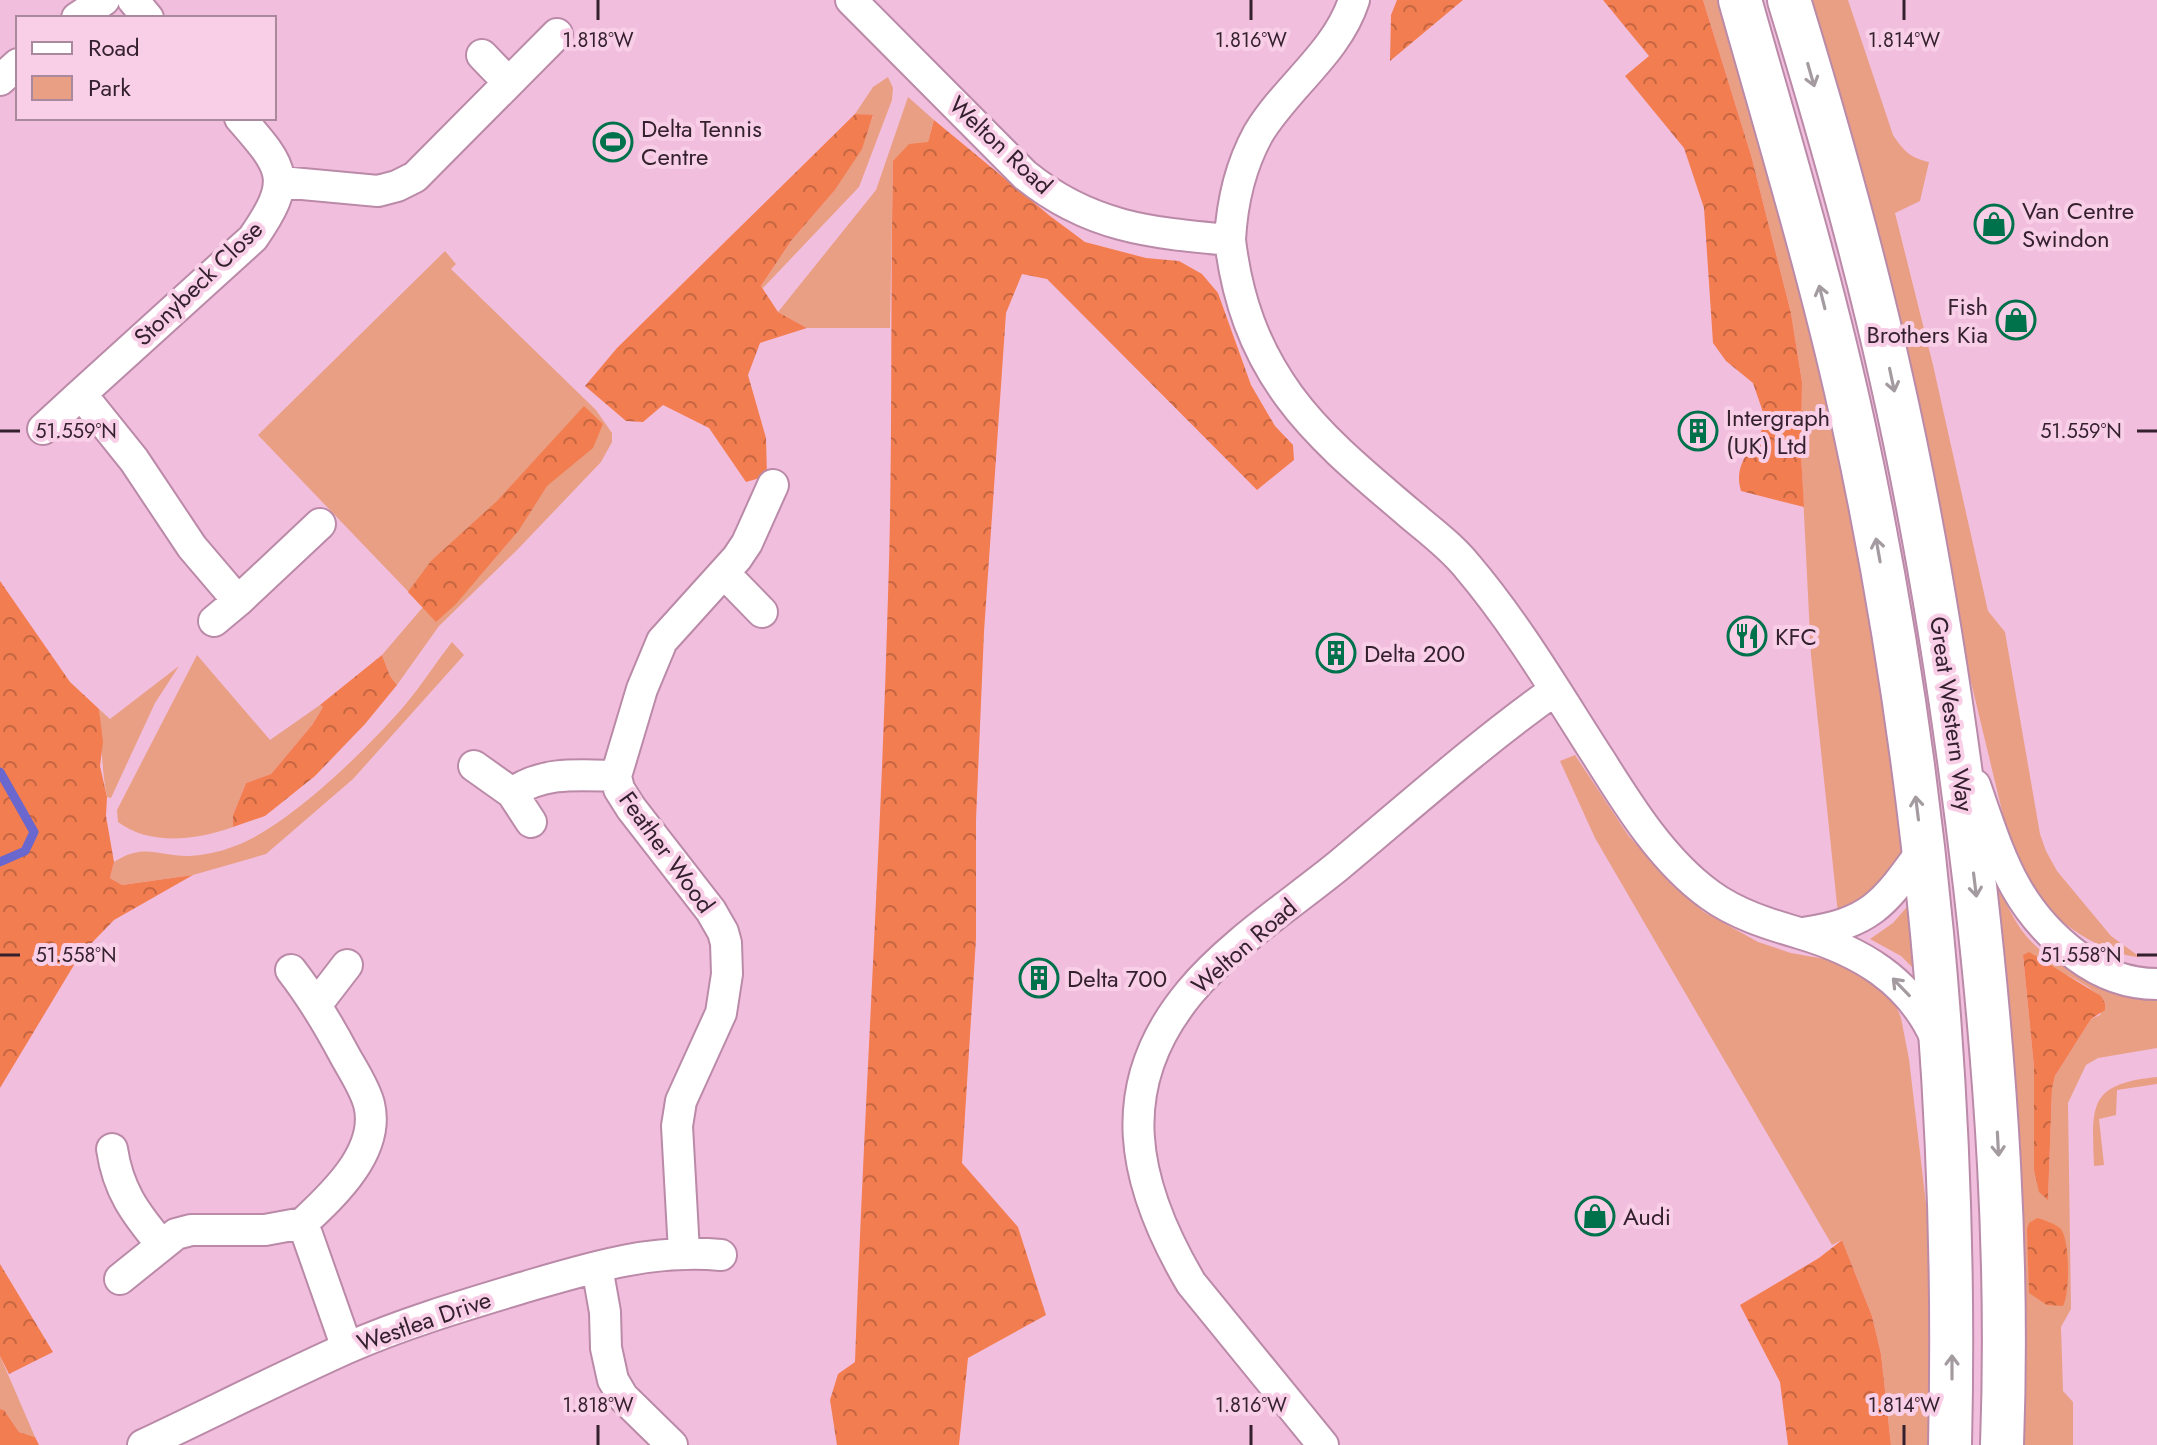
<svg xmlns="http://www.w3.org/2000/svg" width="2157" height="1445" font-family="Jost,sans-serif">
  <style>
    .green { fill: #e99f84; fill-rule: evenodd }
    .forest { fill: url(#forest-crowns) }
    .lines { fill: none; stroke-linecap: round; stroke-linejoin: round }
    .stream { stroke: #6a67cf; stroke-width: 9 }
    .street-casing { stroke: #ba8aa8; stroke-width: 34 }
    .secondary-casing { stroke: #ba8aa8; stroke-width: 46 }
    .street { stroke: #fff; stroke-width: 30 }
    .secondary { stroke: #fff; stroke-width: 42 }
    .oneway { stroke: #a49ba0 }
    .ticks { fill: none; stroke: #34212d; stroke-width: 3 }
    .labels { text-anchor: middle; dominant-baseline: central; stroke-width: 8; stroke-linejoin: round; paint-order: stroke }
    .poi-label { font-size: 24px; fill: #34212d; stroke: #f9cfe8; text-anchor: start }
    .street-label { font-size: 24px; fill: #34212d; stroke: #f9cfe8 }
    .ticks-label { font-size: 20px; text-anchor: middle; fill: #34212d; stroke: #f9cfe8; stroke-width: 8; stroke-linejoin: round; paint-order: stroke }
  </style>
  <defs>
    <pattern id="forest-crowns" width="20" height="18" patternUnits="userSpaceOnUse" patternTransform="scale(2)"><rect width="20" height="18" fill="#f27d50"/><path d="M2 6a3 3 0 1 1 6 0M12 15a3 3 0 1 1 6 0" fill="none" stroke="#c56643"/></pattern>
  </defs>
  <rect width="100%" height="100%" fill="#f2bede"/>
  <!-- green -->
  <path class="green" d="M1703 0H1723L1827 387 1884 685 1903 852 1883 888 1838 914 1811 655 1801 454 1802 382 1791 313 1751 155Z
    M1807 0H1848L1893 135C1903 150 1910 158 1929 162L1920 201 1895 213 1933 365 1988 611 2005 632 2040 834 2046 851 2057 871 2111 936 2140 957C2105 956 2045 916 2028 886 2019 872 2015 855 2009 840Z
    M888 77 893 88 892 100 859 187 763 288 761 286 791 241 835 190 861 149 873 116 855 114 873 87Z
    M908 97 934 120 928 142 893 161 890 328H807L778 312 876 190Z
    M445 251 456 264 451 269 596 410 612 433V442L601 462 518 549 439 626 397 685 390 676 382 655 423 607 258 435Z
    M452 642 464 655 353 779 266 854 193 875 122 885 110 878 114 862C145 842 159 857 190 856 203 855 220 852 232 847 285 830 368 748 405 705 422 685 436 662 452 642Z
    M197 655 270 740 320 705 323 707 312 725 271 774 246 783 233 815V827C197 840 150 846 118 822L117 810Z
    M179 666 155 703 111 798 107 797C101 768 102 739 99 709L110 719Z
    M1575 755 1628 835 1671 884 1704 912 1758 942 1791 953 1847 963 1892 996 1901 1018 1909 1059 1932 1255 1931 1445H1891L1881 1354 1872 1316 1842 1240 1832 1245 1595 838 1560 761Z
    M1994 890H1998C2006 902 2012 916 2020 928 2051 971 2107 991 2157 997V1048L2098 1058 2086 1065 2068 1103 2071 1309 2061 1327 2063 1391 2073 1402V1445H2019ZM2023 955C2045 966 2092 982 2105 1003L2100 1015 2091 1019 2055 1076 2052 1089 2048 1199 2034 1170V1067Z
    M1912 901 1919 974 1901 956 1870 939 1893 923Z
    M2157 1077V1084L2117 1090 2116 1115 2099 1119 2104 1165 2094 1166C2092 1105 2088 1084 2157 1077Z
    M0 1356 35 1437 19 1432 4 1410 0 1409Z"/>
  <!-- forest -->
  <path class="forest" d="M1397 0H1463L1390 61 1391 15Z
    M1603 0H1703L1751 155 1791 313 1802 382 1801 454 1804 507 1741 491C1732 461 1756 447 1766 421L1753 383 1726 361 1713 343 1704 208 1684 148 1625 76 1649 56Z
    M855 114 873 115 862 149 835 190 791 241 761 286 778 312 807 328 760 343 748 375 766 438 767 476 746 482 709 428 663 405 643 422 626 421 585 386 617 348Z
    M934 120 1050 216 1085 242 1146 258 1179 261 1202 274 1218 293 1251 385 1275 426 1293 445 1294 460 1257 490 1047 279 1022 274 1006 313 984 632 976 820V939L962 1163 1018 1227 1046 1315 968 1358 959 1445H837L830 1400 838 1374 855 1362C864 1106 881 851 888 596 893 451 890 305 893 161L909 144 928 142Z
    M584 406 603 424 593 448 547 486 519 530 456 604 436 622 408 592 431 561 497 501Z
    M0 581 70 682 99 709 103 742 100 766 107 797 106 816 114 862 110 878 122 885 193 875 114 920 80 955 0 1088Z
    M382 655 390 676 397 685 365 724 315 776 265 816 233 827V815L246 783 271 774 312 725 323 707 320 705Z
    M2029 952 2101 996 2105 1003V1010L2091 1019 2055 1076 2052 1089 2048 1200 2039 1192 2034 1170V1067L2023 955Z
    M2037 1218C2044 1220 2056 1224 2061 1229 2070 1241 2070 1294 2063 1306L2047 1305 2029 1293 2027 1229 2029 1223Z
    M1842 1240 1872 1316 1881 1354 1891 1445H1788L1780 1382 1740 1305 1819 1258Z
    M0 1264 53 1352 9 1374 0 1356Z
    M0 1409 4 1410 19 1432 35 1437 39 1445H0Z"/>
  <g class="lines">
    <!-- stream -->
    <path class="stream" d="M0 772 34 832 25 851 0 862"/>
    <!-- street casing -->
    <g class="street-casing">
      <path id="street" d="M133 0 148 18
        M851 0 1025 175C1089 227 1150 233 1230 240 1237 298 1254 348 1289 396 1322 441 1367 477 1409 513 1429 530 1451 546 1467 566 1518 626 1558 695 1600 760 1630 808 1664 862 1710 895 1736 914 1768 924 1799 933 1860 951 1910 980 1936 1039
        M77 18 104 0
        M482 55 508 82
        M0 80 18 64
        M240 118C285 169 293 180 253 238L81 394 134 460 192 547 238 601 320 524
        M281 182 378 191 397 186 415 177 557 34
        M1230 240C1232 202 1240 167 1258 134 1286 87 1337 53 1354 0
        M43 429 81 394
        M724 573 762 612
        M214 621 238 601
        M474 766 512 793 531 822
        M616 776 642 689 662 641 737 558 747 543 773 485
        M1975 785C2000 856 2014 909 2077 956 2101 974 2127 984 2157 984
        M512 793C543 771 579 775 616 776L619 789 631 808 711 911 723 932 726 943 727 974 721 1013 681 1101 677 1126 684 1252
        M1803 933C1871 923 1884 904 1922 851
        M291 970C312 997 328 1024 344 1054 352 1069 364 1086 369 1104 381 1151 333 1195 303 1223L347 1348
        M317 1004 347 965
        M112 1149C118 1190 135 1213 161 1244
        M597 1267 605 1312 606 1348 613 1380 623 1397 672 1445
        M120 1279 176 1234 191 1230H265L303 1223
        M143 1445C211 1413 278 1379 347 1348 404 1323 465 1305 525 1287 593 1267 650 1249 721 1255
        M1323 1445 1191 1283C1132 1183 1111 1087 1190 992 1230 944 1290 905 1338 866 1410 806 1479 744 1555 690"/>
    </g>
    <!-- secondary casing -->
    <g class="secondary-casing">
      <path id="secondary" d="M1740 0C1780 142 1823 283 1854 427 1926 760 1958 1105 1950 1445
        M1789 0C1827 124 1863 250 1891 377 1929 545 1955 715 1975 886 1996 1071 2009 1258 2002 1445"/>
    </g>
    <!-- street -->
    <use href="#street" class="street"/>
    <!-- secondary -->
    <use href="#secondary" class="secondary"/>
  </g>
  <!-- one-way arrows -->
  <defs><path id="oneway-shaft" d="M-6 0H5M1.5-3L5.5 0L1.5 3" fill="none" stroke-width="1.6" stroke-linecap="round" stroke-linejoin="round" transform="scale(2)"/></defs>
  <g class="oneway">
    <use href="#oneway-shaft" transform="translate(1811 75) rotate(74)"/>
    <use href="#oneway-shaft" transform="translate(1822 297) rotate(-104)"/>
    <use href="#oneway-shaft" transform="translate(1892 380) rotate(78)"/>
    <use href="#oneway-shaft" transform="translate(1878 550) rotate(-100)"/>
    <use href="#oneway-shaft" transform="translate(1917 808) rotate(-97)"/>
    <use href="#oneway-shaft" transform="translate(1975 885) rotate(83)"/>
    <use href="#oneway-shaft" transform="translate(1901 987) rotate(-134)"/>
    <use href="#oneway-shaft" transform="translate(1998 1144) rotate(87)"/>
    <use href="#oneway-shaft" transform="translate(1952 1367) rotate(-90)"/>
  </g>
  <!-- ticks -->
  <path class="ticks" d="M598 0V20M1251 0V20M1904 0V20M0 431H20M2137 431H2157M0 955H20M2137 955H2157M598 1425V1445M1251 1425V1445M1904 1425V1445"/>
  <!-- icons -->
  <defs>
    <g id="stadium-ring" transform="scale(2)"><circle r="9.5" fill="#f9cfe8" stroke="#00724b" stroke-width="1.5"/><path d="M0-5a6.5 5 0 1 0 0 10a6.5 5 0 1 0 0-10ZM-3.5-1.8h7v3.6h-7Z" fill="#00724b"/></g>
    <g id="shop-ring" transform="scale(2)"><circle r="9.5" fill="#f9cfe8" stroke="#00724b" stroke-width="1.5"/><path d="M-5-2.5h2.3a2.7 3.5 0 0 1 5.4 0H5L5.5 6h-11ZM-1.5-2.5h3a1.5 2.3 0 0 0-3 0Z" fill="#00724b"/></g>
    <g id="building-ring" transform="scale(2)"><circle r="9.5" fill="#f9cfe8" stroke="#00724b" stroke-width="1.5"/><path d="M-4-6H4V6H1V3H-1V6H-4ZM-2.5-4.3h1.7v1.8h-1.7ZM.8-4.3h1.7v1.8H.8ZM-2.5-1h1.7V.8h-1.7ZM.8-1h1.7V.8H.8Z" fill="#00724b"/></g>
    <g id="restaurant-ring" transform="scale(2)"><circle r="9.5" fill="#f9cfe8" stroke="#00724b" stroke-width="1.5"/><path d="M-5-6h1v4h1v-4h1v4h1v-4h1v5L-1.5 .5V6h-2V.5L-5-1ZM5-6V6H3V1.5H1.5Q1.5-4 5-6Z" fill="#00724b"/></g>
  </defs>
  <g fill-rule="evenodd">
    <use href="#stadium-ring" x="613" y="142"/>
    <use href="#shop-ring" x="1994" y="224"/>
    <use href="#shop-ring" x="2016" y="320"/>
    <use href="#building-ring" x="1698" y="431"/>
    <use href="#restaurant-ring" x="1747" y="636"/>
    <use href="#building-ring" x="1336" y="653"/>
    <use href="#building-ring" x="1039" y="978"/>
    <use href="#shop-ring" x="1595" y="1216"/>
  </g>
  <g class="labels">
    <!-- poi labels -->
    <g class="poi-label">
      <text x="641" y="128">Delta Tennis<tspan x="641" dy="28">Centre</tspan></text>
      <text x="2022" y="210">Van Centre<tspan x="2022" dy="28">Swindon</tspan></text>
      <text x="1988" y="306" text-anchor="end">Fish<tspan x="1988" dy="28">Brothers Kia</tspan></text>
      <text x="1726" y="417">Intergraph<tspan x="1726" dy="28">(UK) Ltd</tspan></text>
      <text x="1775" y="636">KFC</text>
      <text x="1364" y="653">Delta 200</text>
      <text x="1067" y="978">Delta 700</text>
      <text x="1623" y="1216">Audi</text>
    </g>
    <!-- street labels -->
    <g class="street-label">
      <text transform="translate(1001 145) rotate(43)">Welton Road</text>
      <text transform="translate(198 283) rotate(-44)">Stonybeck Close</text>
      <text transform="translate(1952 714) rotate(82)">Great Western Way</text>
      <text transform="translate(667 852) rotate(54)">Feather Wood</text>
      <text transform="translate(1244 946) rotate(-41)">Welton Road</text>
      <text transform="translate(424 1321) rotate(-19)">Westlea Drive</text>
    </g>
  </g>
  <g class="ticks-label">
    <text x="598" y="47">1.818°W</text>
    <text x="1251" y="47">1.816°W</text>
    <text x="1904" y="47">1.814°W</text>
    <text x="76" y="438">51.559°N</text>
    <text x="2081" y="438">51.559°N</text>
    <text x="76" y="962">51.558°N</text>
    <text x="2081" y="962">51.558°N</text>
    <text x="598" y="1412">1.818°W</text>
    <text x="1251" y="1412">1.816°W</text>
    <text x="1904" y="1412">1.814°W</text>
  </g>
  <!-- legend -->
  <rect x="16" y="16" width="260" height="104" fill="#f9cfe8" stroke="#aa899d" stroke-width="2"/>
  <rect x="32" y="42" width="40" height="12" fill="#ffffff" stroke="#aa899d" stroke-width="2"/>
  <text x="88" y="56" font-size="24" fill="#34212d">Road</text>
  <rect x="32" y="76" width="40" height="24" fill="#e99f84" stroke="#aa899d" stroke-width="2"/>
  <text x="88" y="96" font-size="24" fill="#34212d">Park</text>
</svg>
